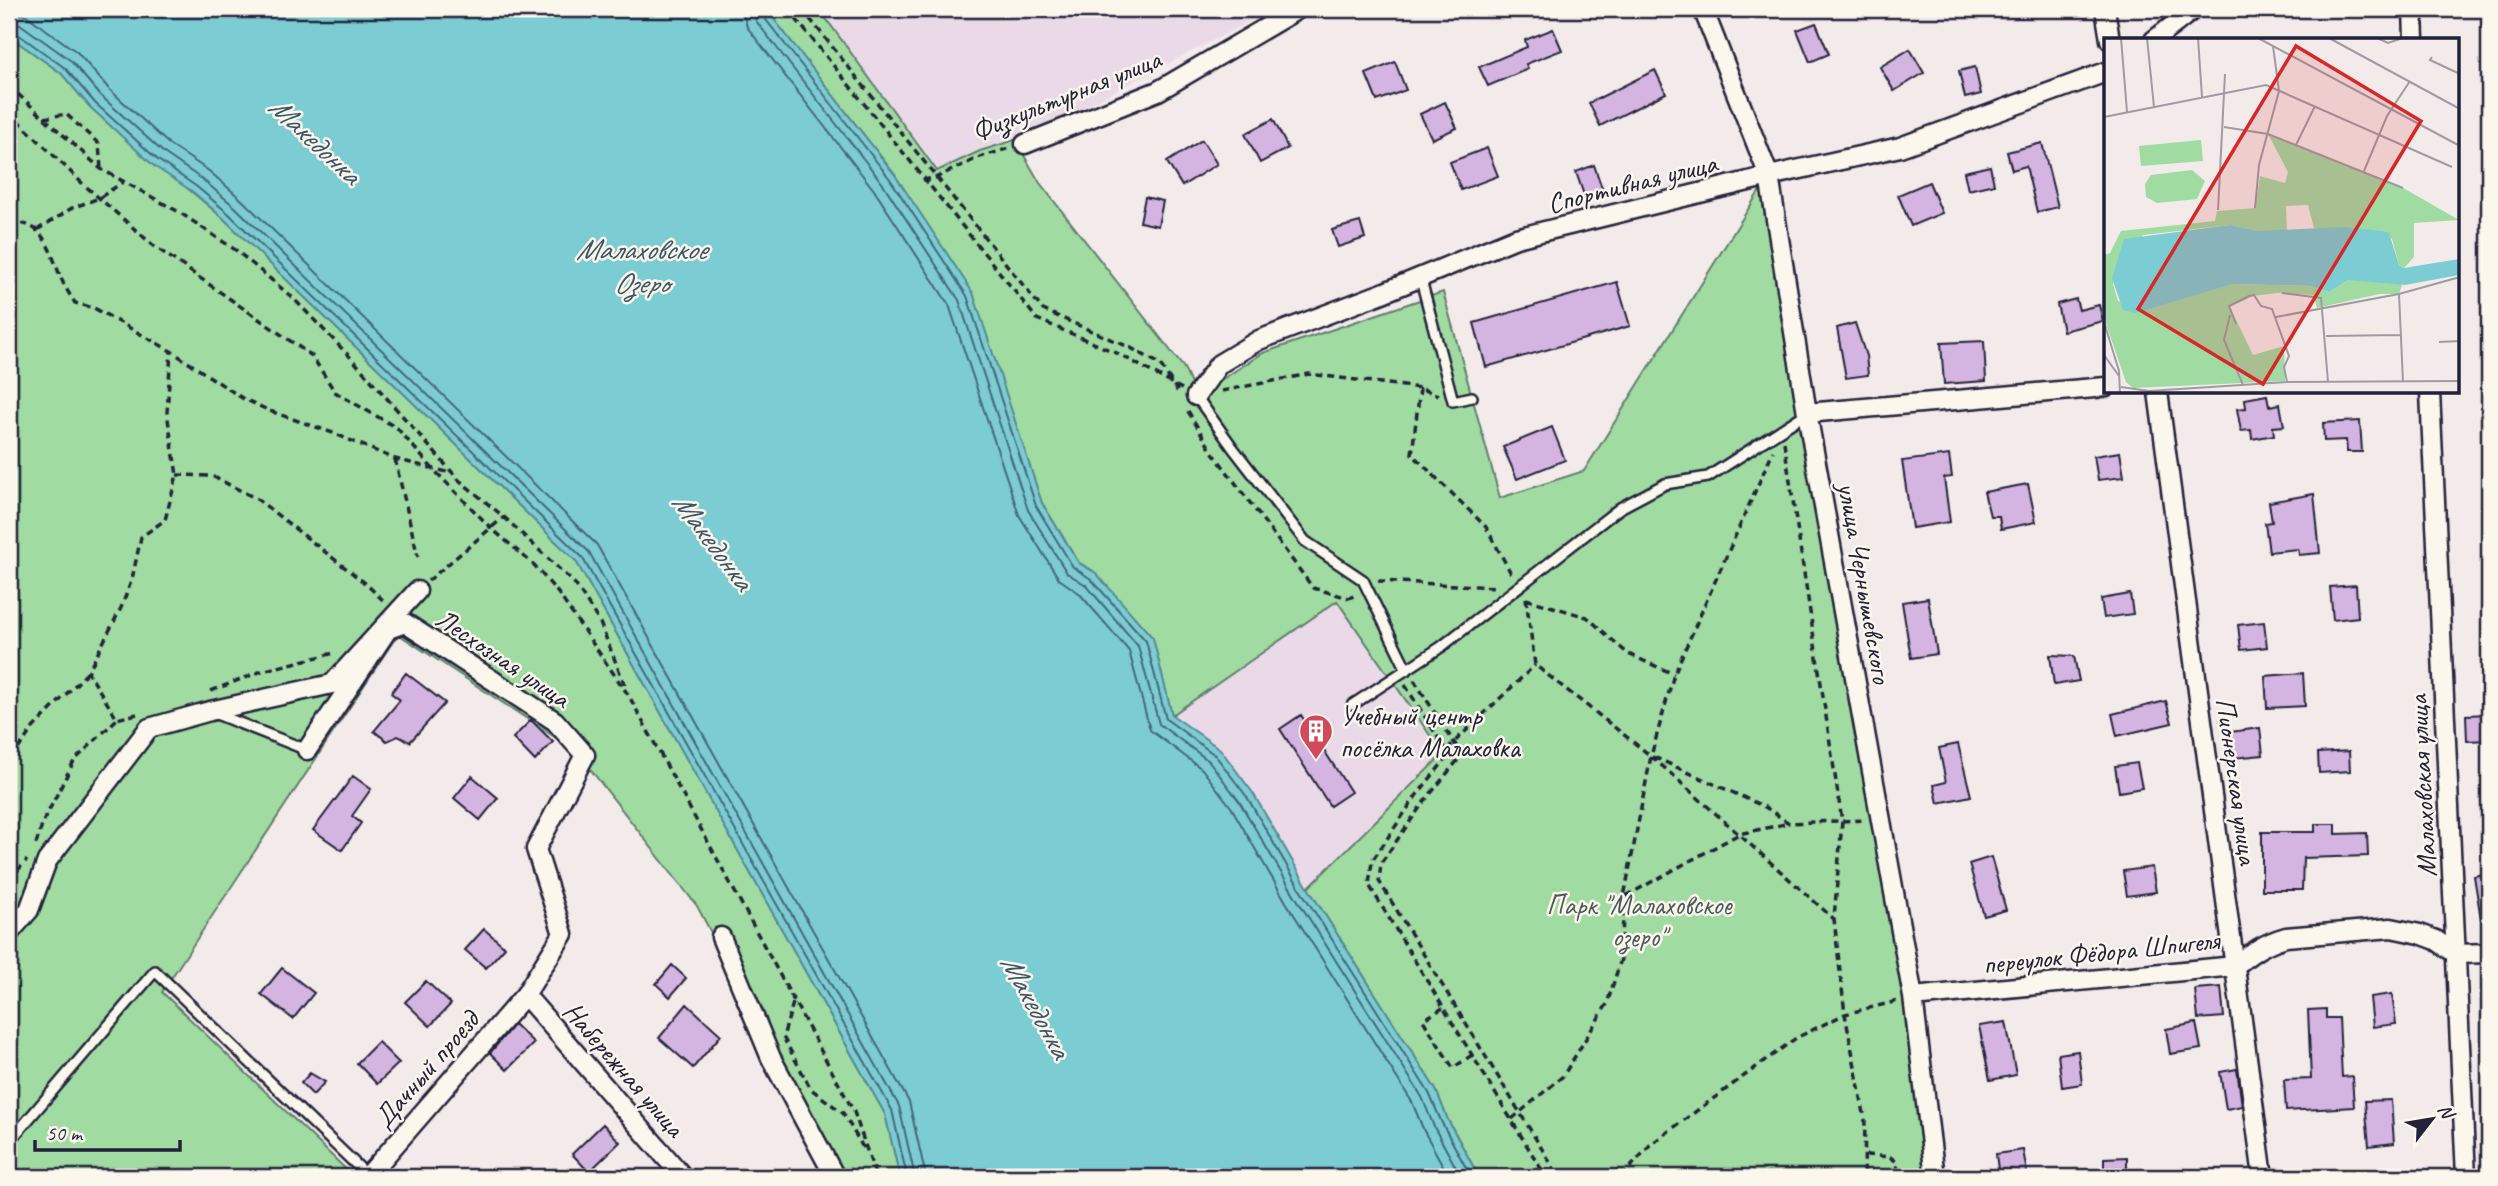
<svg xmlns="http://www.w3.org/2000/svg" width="2498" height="1186" font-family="Caveat,sans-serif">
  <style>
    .built { fill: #eadae7 }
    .green { fill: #a0dba1; stroke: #617e6e; stroke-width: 2 }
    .water { fill: #7bcdd3; stroke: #578996; stroke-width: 2 }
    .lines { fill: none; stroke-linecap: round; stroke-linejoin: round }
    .shore { stroke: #466678; stroke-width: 2 }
    .building { fill: #d4b4e0; stroke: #22223b; stroke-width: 2 }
    .lane-casing { stroke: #22223b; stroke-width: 14 }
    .street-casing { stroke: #22223b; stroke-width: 23 }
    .path { stroke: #22223b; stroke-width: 3.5; stroke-dasharray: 7 5; stroke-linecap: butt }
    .lane { stroke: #fbf7ec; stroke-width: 9 }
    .street { stroke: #fbf7ec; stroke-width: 18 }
    .labels { text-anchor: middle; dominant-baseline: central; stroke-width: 5; stroke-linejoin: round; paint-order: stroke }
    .street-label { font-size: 28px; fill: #22223b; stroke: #fbf7ec }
    .poi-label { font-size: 28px; fill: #22223b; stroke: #fbf7ec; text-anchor: start }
    .park-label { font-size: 28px; fill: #485a5a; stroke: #fbf7ec }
    .water-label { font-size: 30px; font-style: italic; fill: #3d5569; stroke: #fbf7ec }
    .inset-road { fill: none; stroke: #9f9aa4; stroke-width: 2 }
    .view { fill: #d62828; fill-opacity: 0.15; stroke: #d62828; stroke-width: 3.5 }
    .inset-edge { fill: none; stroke: #22223b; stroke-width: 3.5 }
  </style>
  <rect width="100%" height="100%" fill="#f3eaea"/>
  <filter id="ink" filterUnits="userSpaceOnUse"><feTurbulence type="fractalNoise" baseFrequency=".0143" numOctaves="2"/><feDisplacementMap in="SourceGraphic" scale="14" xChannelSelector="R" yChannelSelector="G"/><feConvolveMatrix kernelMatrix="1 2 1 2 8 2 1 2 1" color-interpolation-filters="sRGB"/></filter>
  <g filter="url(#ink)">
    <!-- built -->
    <path class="built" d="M819 9H1274L1076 111 1015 140 977 152 937 171Z
      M1337 600 1444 754 1308 888 1253 793 1220 749 1172 715Z"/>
    <!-- green -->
    <path class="green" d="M766 9H819L937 171 980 151 1015 140 1040 183 1184 368 1196 396 1263 353 1443 292 1500 498 1584 471 1769 176 1940 1177H1479L1448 1120 1436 1090 1308 888 1443 754 1337 601 1172 715 1156 652 1092 570 1079 563 1042 503 895 175Z
      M9 36 61 73 90 107 223 218 576 561 885 1114 900 1177H821L834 1164 697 906 576 751 398 634 162 992 354 1177H20L9 1160Z"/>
    <!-- water -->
    <path class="water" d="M9 9H766L895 175 973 293 1042 503 1079 563 1096 573 1153 638 1172 715 1220 749 1253 793 1308 888 1436 1090 1448 1120 1479 1177H900L885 1114 576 561 223 218 193 192 154 166 90 107 61 73 9 36Z"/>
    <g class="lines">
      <!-- shore -->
      <path class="shore" d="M742 9 747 27 874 190 949 305 1019 515 1059 579 1079 593 1129 651 1150 730 1202 769 1231 807 1286 902 1412 1102 1424 1131 1449 1177
        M752 9 756 21 883 184 959 300 1028 510 1067 573 1086 585 1138 646 1159 724 1209 761 1239 801 1295 896 1422 1097 1434 1127 1461 1177
        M761 9 763 16 890 179 967 296 1036 506 1073 567 1091 579 1146 641 1166 719 1215 755 1247 797 1302 892 1429 1093 1442 1123 1471 1177
        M9 11 26 15 77 52 109 89 170 145 209 171 241 199 597 545 909 1102 926 1177
        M9 22 20 24 70 60 101 96 164 153 203 180 234 206 589 552 899 1106 915 1177
        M9 30 15 32 65 68 95 103 158 160 197 187 228 213 582 557 892 1110 907 1177"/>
    </g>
    <!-- building -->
    <path class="building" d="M1816 23 1829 54 1810 62 1797 30Z
      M1553 29 1562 50 1526 64 1528 69 1488 86 1479 67 1527 47 1525 40Z
      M1910 49 1924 73 1894 91 1880 67Z
      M1395 62 1406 90 1377 101 1366 74Z
      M1975 67 1981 94 1965 98 1959 71Z
      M1655 70 1666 93 1600 126 1589 103Z
      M1445 102 1457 128 1432 139 1420 114Z
      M1273 119 1288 148 1260 163 1245 134Z
      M1202 140 1217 164 1182 186 1167 162Z
      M2042 143 2058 207 2037 212 2026 166 2012 170 2007 152Z
      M1487 148 1498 176 1461 190 1450 162Z
      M1594 165 1603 191 1585 198 1576 172Z
      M1990 166 1994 184 1968 190 1964 172Z
      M1929 182 1942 213 1911 226 1898 195Z
      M1145 197 1163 201 1158 226 1140 222Z
      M1360 222 1365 238 1338 247 1332 230Z
      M1617 282 1630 326 1486 367 1474 323Z
      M2076 299 2079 310 2099 305 2103 321 2063 331 2057 304Z
      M1855 323 1866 356 1868 375 1846 378 1837 328Z
      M1984 341 1986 381 1944 384 1941 343Z
      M2267 395 2269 406 2280 404 2284 426 2273 427 2274 435 2252 439 2251 430 2241 431 2237 409 2246 408 2245 399Z
      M2360 421 2362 452H2347L2346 440 2324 441 2323 423Z
      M1552 427 1565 460 1517 479 1503 447Z
      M2120 452 2124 477 2098 480 2094 456Z
      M1949 455 1952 477 1944 478 1950 522 1912 528 1902 461Z
      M2028 484 2036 522 2001 529 1999 516H1990L1984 492Z
      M2314 494 2320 553 2299 555 2298 549 2269 552 2265 523 2272 522 2269 502Z
      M2356 585 2358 617 2333 620 2330 587Z
      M2130 594 2133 614 2104 618 2101 599Z
      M1928 598 1937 654 1911 658 1902 602Z
      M2264 622 2267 647 2241 650 2238 625Z
      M2050 655 2074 656 2079 681 2054 685Z
      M406 673 445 703 410 742 398 736 387 741 374 731 400 700 391 693Z
      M2303 673 2305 706 2267 708 2265 676Z
      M2166 701 2172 723 2117 736 2112 714Z
      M2489 714V740L2467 741 2466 715Z
      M1301 715 1351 792 1330 806 1280 729Z
      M531 720 553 742 535 761 513 738Z
      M2260 728 2263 755 2233 758 2230 732Z
      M1958 744 1971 796 1938 803 1934 785 1946 782 1939 748Z
      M2349 751 2350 771 2319 773 2318 753Z
      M2137 763 2142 788 2119 792 2115 766Z
      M353 776 371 789 352 816 361 823 342 850 313 830Z
      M472 776 498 798 480 820 454 798Z
      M2315 824H2336V834L2367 833 2368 856 2303 858 2302 890H2262V832H2315Z
      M1991 857 2006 910 1984 916 1969 864Z
      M2152 867 2156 892 2127 896 2123 871Z
      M2489 873V918L2481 919 2474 876Z
      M484 929 505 947 486 968 465 950Z
      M672 965 686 978 670 997 656 984Z
      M282 968 314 993 293 1019 261 994Z
      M426 981 451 1004 430 1026 405 1002Z
      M2221 987 2224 1017 2198 1019 2195 989Z
      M2392 994 2396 1024 2373 1027 2370 997Z
      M687 1004 721 1035 693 1068 659 1038Z
      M2326 1009V1018H2339L2342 1077 2352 1076 2354 1107 2286 1111 2284 1080 2311 1079 2308 1010Z
      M2006 1022 2016 1075 1990 1080 1979 1026Z
      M2196 1023 2201 1049 2170 1054 2166 1029Z
      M514 1024 534 1043 507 1070 490 1053Z
      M378 1042 399 1063 377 1084 357 1063Z
      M2078 1051 2082 1084 2062 1087 2058 1054Z
      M2237 1069 2242 1106 2226 1109 2220 1072Z
      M310 1073 325 1082 313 1095 301 1083Z
      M2391 1100 2394 1143 2369 1146 2365 1101Z
      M603 1124 620 1142 589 1172 572 1154Z
      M2023 1150 2027 1173 1999 1177 1996 1154Z
      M2127 1157V1177H2104V1158Z"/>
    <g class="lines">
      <!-- lane casing -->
      <g class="lane-casing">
        <path id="lane" d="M1420 276 1453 401 1472 397
          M1196 396 1233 448 1305 541 1363 580 1407 670
          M1352 705 1441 647 1620 508 1665 484 1708 477 1807 413
          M214 713 307 750
          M9 1142 155 971 368 1176"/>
      </g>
      <!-- street casing -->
      <g class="street-casing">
        <path id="street" d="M1703 9 1769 176 1807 413 1913 997 1935 1177
          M2105 9 2110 40
          M2413 9 2414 40
          M2154 40 2194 9
          M1025 144 1158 91 1298 9
          M2158 392 2263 1177
          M2430 392 2466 1177
          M1196 396 1219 364 1259 340 1380 294 1516 238 1769 176 1900 147 2106 72
          M1807 413 2106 387
          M307 750 388 629 405 623 555 721 585 755 536 849 563 934 525 995 367 1177
          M9 933 29 910 47 861 149 728 210 711 332 684 417 591
          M721 937 771 1058 835 1177
          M525 995 683 1177
          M1913 997 2235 966C2252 952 2265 943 2286 937L2391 928 2420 934 2436 940 2456 954 2489 953"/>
      </g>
      <!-- path -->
      <path class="path" d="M788 9 1037 319 1119 354 1182 389
        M802 9 1043 310 1129 347 1160 364 1178 392
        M9 86 101 169 179 212 237 251 293 298 354 361 459 480 504 517 575 584 600 623 626 688
        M9 112 82 183 154 246 312 356 335 392 397 428 432 468 491 528 535 566 558 593 629 696 854 1112 876 1177
        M44 118 66 114 99 144 101 169
        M923 180 935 178 980 157 1010 148
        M9 224C44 218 50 252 61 278 64 286 70 295 75 303L94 308 171 351 242 398 270 411 333 433 395 459 451 473
        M37 230 72 208 99 198 123 182
        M1420 388 1412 454 1486 527 1513 577
        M1222 391 1309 374 1420 388 1438 395
        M1188 411 1211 450 1313 588 1349 598 1356 595
        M1784 442 1842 821 1834 919 1845 1014 1865 1119 1864 1177
        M395 459 418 557
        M177 475 212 476 257 499 365 583 385 602
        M428 581 504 517
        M1378 581 1496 587
        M1526 598 1535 665 1651 756 1834 919
        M1526 599 1587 617 1628 654 1674 674
        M1414 680 1462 755 1423 803 1381 863 1379 881 1559 1177
        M1405 685 1449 755 1416 796 1372 861 1369 885 1546 1177
        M211 691 262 671 334 653
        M137 714 117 719 88 672 121 608 132 579 141 537 165 520 177 475 167 413 171 351
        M1447 749 1535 665
        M9 756 16 752 33 728 88 672
        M1654 757 1765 807 1789 823 1865 820
        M36 844 43 822 74 761 117 719
        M9 880 27 860
        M1626 896 1739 834 1789 823
        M793 1003 783 1037 811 1089 843 1113 865 1151
        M1443 1008 1423 1020 1453 1068 1472 1055
        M1512 1119 1563 1076 1607 1004 1621 959 1624 897 1651 756 1674 674 1773 451
        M1866 1155 1890 1157 1897 1162V1177
        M1622 1177 1650 1145 1796 1038 1845 1014 1898 1001"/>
      <!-- lane -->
      <use href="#lane" class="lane"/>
      <!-- street -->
      <use href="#street" class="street"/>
    </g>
  </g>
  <!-- icons -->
  <defs>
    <g id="building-pin" transform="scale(1.75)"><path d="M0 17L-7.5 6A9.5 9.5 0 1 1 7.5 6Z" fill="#d1495b" stroke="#fbf7ec"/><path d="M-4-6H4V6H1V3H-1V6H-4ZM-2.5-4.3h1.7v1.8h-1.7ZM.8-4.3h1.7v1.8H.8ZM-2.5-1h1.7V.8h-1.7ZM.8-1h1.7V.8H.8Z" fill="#fff"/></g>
  </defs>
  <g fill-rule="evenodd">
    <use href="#building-pin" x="1316" y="731"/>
  </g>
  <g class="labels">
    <!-- street labels -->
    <g class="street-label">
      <text transform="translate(1066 95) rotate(-22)">Физкультурная улица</text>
      <text transform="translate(1632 183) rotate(-14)">Спортивная улица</text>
      <text transform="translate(1865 583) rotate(80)">улица Чернышевского</text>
      <text transform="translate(503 658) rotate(34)">Лесхозная улица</text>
      <text transform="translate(2237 781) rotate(82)">Пионерская улица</text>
      <text transform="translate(2422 786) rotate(-93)">Малаховская улица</text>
      <text transform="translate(2101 952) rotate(-6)">переулок Фёдора Шпигеля</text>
      <text transform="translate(426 1069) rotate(-49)">Дачный проезд</text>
      <text transform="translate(624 1069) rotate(49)">Набережная улица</text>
    </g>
    <!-- poi labels -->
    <g class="poi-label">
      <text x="1340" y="715">Учебный центр<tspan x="1340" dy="32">посёлка Малаховка</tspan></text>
    </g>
    <!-- park labels -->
    <g class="park-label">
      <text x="1639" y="904">Парк "Малаховское<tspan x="1639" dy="32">озеро"</tspan></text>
    </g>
    <!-- water labels -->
    <g class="water-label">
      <text transform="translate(315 140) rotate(43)">Македонка</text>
      <text x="641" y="249">Малаховское<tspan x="641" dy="34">Озеро</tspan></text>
      <text transform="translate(713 541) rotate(53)">Македонка</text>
      <text transform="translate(1036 1006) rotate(61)">Македонка</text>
    </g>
  </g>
  <!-- overview -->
  <g transform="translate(2104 38)">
    <rect width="355" height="355" fill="#f3eaea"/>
    <path d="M164 96 294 147 355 182 310 185V219L300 230 295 227 288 201 279 193 210 190 204 167 182 168 183 193H151L126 187 39 197 9 246 14 263 45 269 129 246 207 248 225 254 244 242H286L298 247 295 256H275L213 270 209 257 173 255 149 258 126 269 149 317 180 308 181 343 29 350 22 344 0 280V217L6 215 17 193 111 183 113 173 151 170 156 138 181 145 184 134ZM97 102 99 123 37 128 35 108ZM88 132 101 143 93 161 53 165 42 159 41 146 47 137Z" fill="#a0dba1"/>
    <path d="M126 187 153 193 239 189 279 193 285 195 295 227 300 230 355 221V237L301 247 244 242 225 254 207 248 129 246 31 275 19 272 8 240 20 201Z" fill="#7bcdd3"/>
    <path class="inset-road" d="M17 0 23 74M43 0 50 69M94 0 98 59M154 0 356 108M225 0 356 71M273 0 284 5 299 0M328 19 326 22 356 36M0 79 162 47 348 129M120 89 164 96 299 150M192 107 211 68M260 133 283 78 306 43M151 170 155 127 175 53 169 8M114 172 121 36M178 255 217 260 224 344M295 256 299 344M126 277 120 302 139 347M172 279 295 256 356 239M0 284 15 333 16 356M132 286 125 268 145 258 150 257 157 268 168 271 185 318 180 329 183 344M222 298 296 297M335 304 356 303M0 317 15 338M17 349 45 353 183 344 356 343"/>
    <path class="view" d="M192 8 317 83 159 346 34 271Z"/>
    <rect width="355" height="355" class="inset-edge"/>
  </g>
  <!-- margin -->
  <rect width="2498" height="1186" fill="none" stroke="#fbf7ec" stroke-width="35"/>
  <rect x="18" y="18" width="2463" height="1151" fill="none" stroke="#22223b" stroke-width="2.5" filter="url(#ink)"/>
  <!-- north arrow -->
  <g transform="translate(2432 1119) rotate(59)" stroke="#fbf7ec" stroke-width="5" paint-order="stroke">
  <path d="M0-5L12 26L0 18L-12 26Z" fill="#22223b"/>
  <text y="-10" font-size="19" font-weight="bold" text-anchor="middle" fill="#22223b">N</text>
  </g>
  <!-- scale -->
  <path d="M35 1140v10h145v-10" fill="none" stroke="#22223b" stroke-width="3.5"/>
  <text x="46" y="1140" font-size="21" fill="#22223b" stroke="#fbf7ec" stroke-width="5" paint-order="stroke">50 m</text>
</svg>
